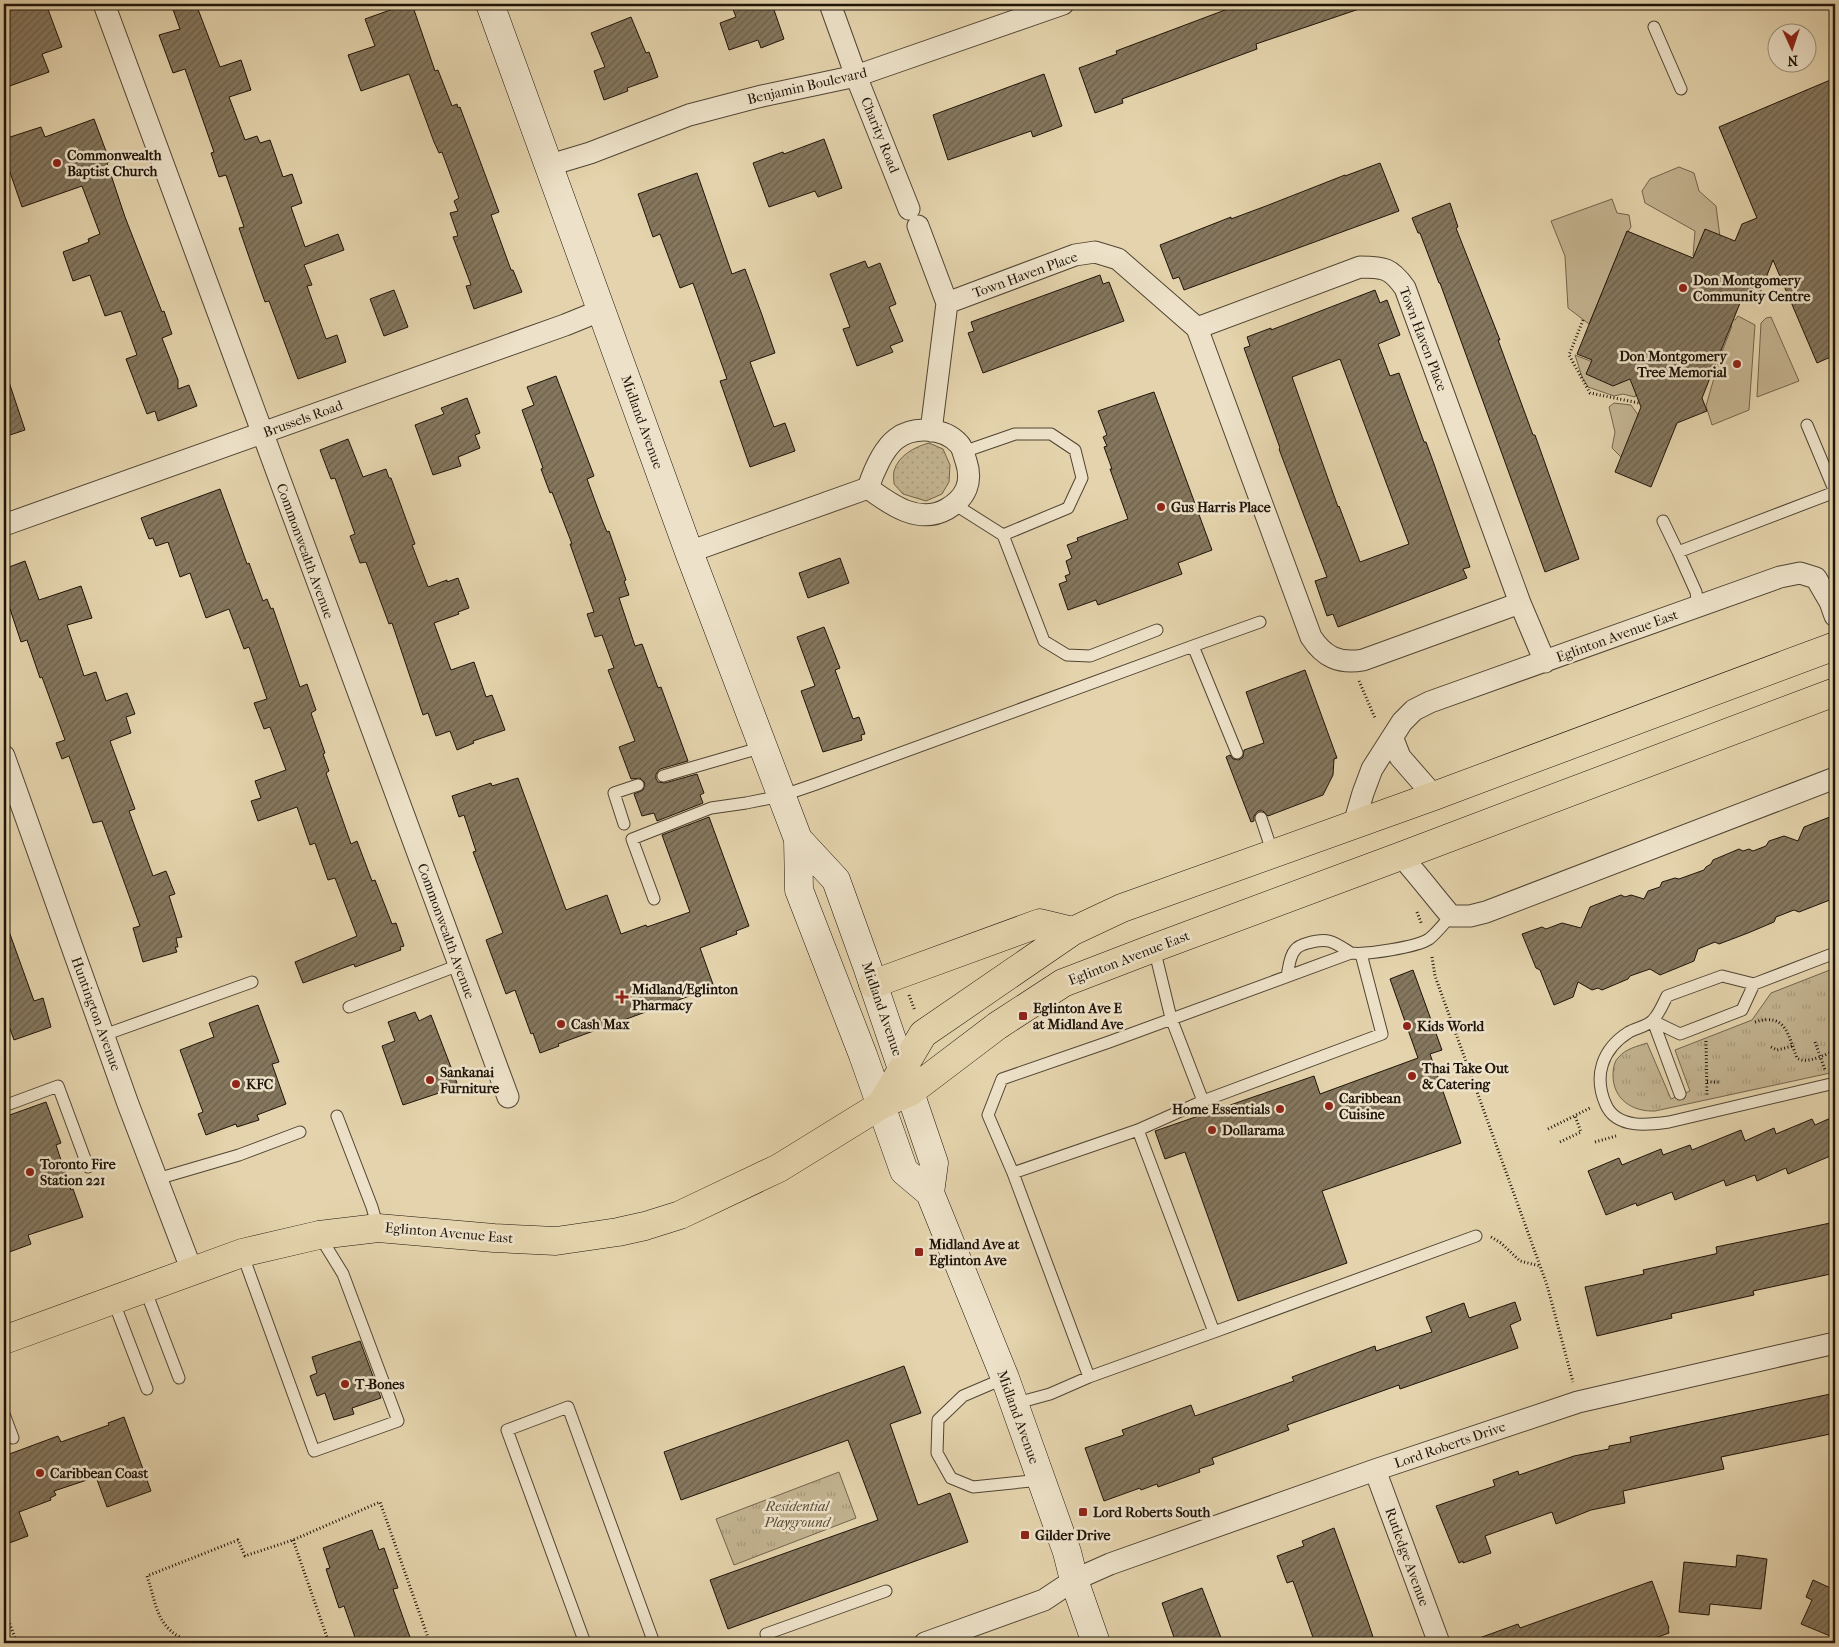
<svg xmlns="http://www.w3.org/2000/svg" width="1839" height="1647" font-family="'IM FELL French Canon',serif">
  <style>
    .grass { fill: url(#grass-dots); stroke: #71644c }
    .park { fill: url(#park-tufts); stroke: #71644c }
    .garden { fill: #c3b390; stroke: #71644c }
    .building { fill: url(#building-hatch); stroke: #1f1409; fill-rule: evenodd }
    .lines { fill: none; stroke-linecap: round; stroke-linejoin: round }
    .lane-casing { stroke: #504432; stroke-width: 13 }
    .street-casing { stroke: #504432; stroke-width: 23 }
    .secondary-casing { stroke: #1f1409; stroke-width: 29 }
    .primary-casing { stroke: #1f1409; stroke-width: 29 }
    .path { stroke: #1f1409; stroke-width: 3; stroke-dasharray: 1 2.5; stroke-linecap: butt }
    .lane { stroke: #ede2c9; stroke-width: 11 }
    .street { stroke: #ede2c9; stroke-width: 21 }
    .secondary { stroke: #ede2c9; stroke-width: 28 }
    .primary { stroke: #e4d3ac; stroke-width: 28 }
    .poi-dot { fill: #8f2418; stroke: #ede2c9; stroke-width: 2 }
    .labels { text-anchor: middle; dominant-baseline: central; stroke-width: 5; stroke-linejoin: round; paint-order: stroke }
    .street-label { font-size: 14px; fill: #1f1409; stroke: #ede2c9 }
    .poi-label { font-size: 14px; font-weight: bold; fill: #1f1409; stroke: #ede2c9; text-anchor: start }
    .park-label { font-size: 14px; font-style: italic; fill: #584c38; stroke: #ede2c9 }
  </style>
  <defs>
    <pattern id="grass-dots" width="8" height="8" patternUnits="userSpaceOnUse" patternTransform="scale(1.25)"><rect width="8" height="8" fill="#c3b390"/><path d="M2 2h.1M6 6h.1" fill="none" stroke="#a7997b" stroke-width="1.8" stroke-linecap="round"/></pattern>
    <pattern id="park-tufts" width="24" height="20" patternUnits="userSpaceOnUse" patternTransform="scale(1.25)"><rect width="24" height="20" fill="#c3b390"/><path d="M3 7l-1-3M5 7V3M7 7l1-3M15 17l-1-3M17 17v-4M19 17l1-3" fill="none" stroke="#a7997b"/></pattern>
    <pattern id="building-hatch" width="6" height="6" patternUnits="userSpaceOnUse" patternTransform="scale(1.25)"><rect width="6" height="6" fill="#85775e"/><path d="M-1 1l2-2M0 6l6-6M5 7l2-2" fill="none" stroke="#6c604c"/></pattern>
  </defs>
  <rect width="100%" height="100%" fill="#e4d3ac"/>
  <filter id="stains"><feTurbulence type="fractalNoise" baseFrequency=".004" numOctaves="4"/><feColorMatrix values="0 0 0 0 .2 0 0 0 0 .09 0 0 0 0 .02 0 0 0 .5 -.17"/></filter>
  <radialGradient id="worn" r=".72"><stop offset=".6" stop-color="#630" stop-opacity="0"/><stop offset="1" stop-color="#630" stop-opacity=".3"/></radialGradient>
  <!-- grass -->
  <path class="grass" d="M929 443 943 449 950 465 949 482 942 494 926 501 903 494 894 484C894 480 893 475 894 471 898 456 914 447 929 443Z"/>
  <!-- park -->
  <path class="park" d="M1835 968V1072L1655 1111C1632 1112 1613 1099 1613 1075 1613 1069 1614 1061 1619 1057 1625 1049 1638 1046 1647 1043L1671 1099 1690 1091 1675 1050 1752 1020 1771 993Z
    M839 1472 856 1518 734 1565 716 1519Z"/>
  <!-- garden -->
  <path class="garden" d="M1679 167 1694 173 1699 191 1716 206 1720 237V267L1693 256 1695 231 1645 203 1642 191 1650 179Z
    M1612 199 1617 213 1629 215 1631 227 1627 233 1589 324 1568 308 1565 256 1551 221Z
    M1738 316 1755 325 1749 410 1712 425 1706 406 1720 357 1732 326 1729 323 1730 319 1735 320Z
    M1771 317 1799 381 1757 397 1761 323 1766 318Z
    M1575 355 1641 381 1635 397 1623 394 1614 396 1588 387 1582 377Z
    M1614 403 1631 405 1641 419 1624 460 1612 448 1615 432 1609 407Z"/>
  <!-- building -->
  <path class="building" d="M4 4H46L62 47 42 54 49 72 4 88Z
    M171 4H196L220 67 241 60 251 90 229 97 245 140 257 136 260 143 270 140 283 177 292 174 302 203 291 207 305 247 338 234 344 250 304 265 312 285 307 286 326 339 337 335 346 362 298 379 269 301 265 302 256 277 239 228 244 227 226 175 219 177 211 153 214 152 185 69 173 73 159 35 180 29Z
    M407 4H412L435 71 438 70 452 106 457 104 458 108 460 107 499 212 491 215 511 270H513L522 292 474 309 466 286 471 285 453 237 458 236 450 213 458 211 454 201 459 198 442 152 439 153 434 142 409 74 361 91 348 55 375 46 365 19Z
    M731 4H772L784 39 761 48 758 40 729 50 720 23 736 17Z
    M1241 4H1364L1365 7 1256 44 1257 49 1122 99 1123 103 1095 113 1079 68 1117 54 1116 51Z
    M631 17 646 53 649 52 658 77 627 88 628 91 604 100 594 71 605 67 591 33Z
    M1044 74 1062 126 1033 137 1031 131 948 160 933 115Z
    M1835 78V355L1817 363 1773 260 1756 303 1742 298 1702 398 1707 411 1677 423 1651 487 1615 472 1641 407 1630 379 1613 386 1586 374 1592 360 1577 354 1627 231 1693 258 1705 229 1735 241 1742 224 1757 218 1719 127Z
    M94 119 110 162 107 163 125 217 162 312 164 311 172 334 162 338 178 380V389L189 385 197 406 158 421 155 411 147 414 126 359 137 355 121 311 105 316 90 275 73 281 63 252 89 242 88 239 100 234 82 186 22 207 4 155V139L41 127 45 137Z
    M824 139 842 188 818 197 815 191 769 207 753 163 783 152 784 154Z
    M1380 163 1399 211 1184 290 1179 277 1173 279 1160 245 1231 217V219L1266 206 1345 175V176Z
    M697 173 732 274 745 269 762 315 775 353 750 362 774 427 785 423 795 451 750 467 720 381 727 379 693 283 680 288 660 234 653 237 638 194Z
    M1450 203 1458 227 1456 228 1500 340H1498L1533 435H1535L1579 559 1545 572 1440 283H1439L1420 233H1418L1412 218Z
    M865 261 868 268 880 263 896 304 889 307 903 341 890 346 893 352 857 366 843 329 850 327 830 274Z
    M1100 275 1103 284 1109 282 1124 321 983 373 968 333 974 331 971 322Z
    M394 290 408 327 384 336 370 299Z
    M1375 290 1380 303 1387 300 1400 335 1378 344 1390 376 1399 373 1424 442H1426L1434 464 1470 567 1463 569 1467 578 1338 627 1333 614 1327 616 1315 581 1327 577 1279 449 1280 448 1244 348 1250 346 1247 337 1271 328V330ZM1340 359 1409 544 1360 562 1339 506 1338 507 1292 377Z
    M7 376 25 430 4 437V377Z
    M556 376 594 476 587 479 602 520 607 532 609 531 626 580 624 581 629 595 619 598 635 646 642 644 658 688 661 687 688 761 660 769 656 774V779L658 782 665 783 697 774 704 793 700 795 703 803 657 821 654 813 642 816 634 794 643 790 645 783 640 778 631 779 619 747 635 741 608 670 614 668 602 635 595 637 587 614 594 612 570 544H572L552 492 550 493 541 469 543 468 522 410 534 405 527 387Z
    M1154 392 1212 550 1178 563 1182 574 1098 605 1096 600 1068 610 1059 584 1067 581 1065 576 1070 574 1066 561 1072 558 1067 545 1078 541 1077 538 1128 519 1110 469H1112L1104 447 1107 446 1103 437 1107 435 1098 411Z
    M467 398 480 433 475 435 480 448 458 457 461 466 433 475 415 425 444 414 441 408Z
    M348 439 363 477 386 469 389 478H391L415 544 412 545 428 587 447 580V582L458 578 469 608 458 612 459 614 434 623 451 670 474 662 486 697 492 695 505 730 473 741 474 743 457 750 450 731 436 736 428 713 423 715 392 623 389 624 366 562 360 563 350 536 355 534 335 478 331 479 320 450Z
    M220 489 247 564 249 563 263 601 267 599 271 609 273 608 300 687 307 684 316 710 311 713 325 753 323 754 329 771 326 773 351 844 357 841 372 881 375 880 392 924 396 923 404 946 400 947 401 950 355 967 354 964 303 983 295 962 357 936 335 878 328 880 315 843 310 845 297 807 258 821 251 801 261 798 255 781 286 770 270 727 264 729 254 703 267 699 249 647 244 649 229 609 206 618 190 573 180 577 168 542 156 546 153 538 149 539 141 518Z
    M840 558 849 583 808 598 799 573Z
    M25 561 39 600 81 586 92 618 67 625 84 676 96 672 106 701 127 693 135 714 126 717 131 733 110 741 135 809 129 811 153 876 166 871 175 894 169 896 182 937 176 938 178 947H175L177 952 143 962 133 928 140 926 102 821 93 823 69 756 62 759 56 743 65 740 42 677 40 678 27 640 21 642 9 606 4 608V569Z
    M824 627 840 668 835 670 853 719 859 717 865 734 861 735 862 740 823 752 801 691 815 686 797 637Z
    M1305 670 1337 758 1334 759 1333 775 1323 795 1268 816 1263 811H1258L1254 816V821L1251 822 1226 757 1230 755 1233 759 1239 760 1243 757 1244 750 1264 743 1246 692Z
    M518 778 566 910 607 895 621 934 646 925 647 927 690 912 662 835 709 817 749 926 736 931 737 934 700 948 714 987 558 1044 559 1046 540 1053 533 1033 531 1034 515 990 506 994 486 940 503 933 473 852 476 851 464 815 459 817 452 796 491 783 492 786Z
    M1835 815V898L1799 912 1794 910 1776 917 1774 922 1748 933 1719 944 1715 942 1698 949 1694 961 1660 975 1650 969 1630 976 1628 979 1602 990 1598 988 1592 990 1578 982 1573 997 1554 1005 1540 970 1536 968 1522 934 1542 927 1546 929 1562 923 1581 928 1590 907 1621 895 1625 897 1631 895 1644 899 1648 891 1660 887 1662 882 1675 878 1679 879 1704 870 1706 867 1711 864 1713 860 1739 849 1743 851 1749 849 1753 851 1766 846 1769 841 1784 836 1798 841 1804 827Z
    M4 923H6L34 1001 43 998 51 1027 14 1040 4 1012Z
    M1413 970 1442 1050 1430 1054 1461 1143 1322 1191 1347 1263 1238 1301 1185 1152 1165 1159 1155 1131 1314 1076 1320 1094 1418 1058 1390 979Z
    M258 1005 279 1062 272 1064 286 1104 257 1115 259 1120 237 1127 236 1124 206 1135 198 1114 203 1112 180 1050 214 1037 209 1023Z
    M415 1012 419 1021 431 1015 457 1083 451 1089 403 1105 382 1046 395 1041 388 1022Z
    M46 1102 61 1143 56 1145 71 1190 73 1189 83 1217 28 1235 31 1244 4 1254V1117Z
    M1835 1116V1154L1788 1174 1786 1168 1757 1181 1755 1175 1726 1186 1724 1180 1675 1200 1672 1192 1637 1206 1636 1203 1606 1215 1588 1171 1619 1158 1622 1165 1661 1149 1663 1155 1690 1145 1692 1150 1741 1130 1745 1141 1774 1128 1776 1134 1812 1119 1815 1125Z
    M1835 1222V1273L1753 1291 1754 1295 1671 1314 1672 1318 1597 1336 1585 1287 1644 1274 1643 1270 1715 1254 1717 1253 1716 1247Z
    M1515 1302 1521 1320 1510 1325 1518 1348 1400 1389 1399 1385 1287 1425 1289 1430 1212 1458 1214 1464 1199 1469 1200 1472 1158 1487 1157 1484 1141 1490 1140 1488 1104 1501 1085 1448 1124 1435 1122 1430 1191 1405 1195 1416 1294 1381 1292 1377 1375 1346 1376 1351 1432 1332 1426 1317 1464 1303 1469 1318Z
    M360 1341 381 1398 352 1408 354 1414 334 1420 325 1393 317 1396 310 1376 317 1373 312 1357Z
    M904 1366 921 1413 890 1424 918 1505 950 1493 968 1542 728 1629 710 1580 878 1520 848 1440 681 1500 664 1452Z
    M1835 1393V1433L1721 1457 1724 1469 1623 1491 1625 1503 1591 1510 1556 1524 1552 1512 1485 1536 1491 1553 1463 1563V1561L1459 1563 1436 1506 1495 1486 1493 1480 1518 1471 1519 1475 1574 1456 1609 1449V1446L1631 1442 1630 1437Z
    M124 1417 151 1491 107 1507 96 1477 54 1491 56 1495 50 1498 51 1500 19 1512 28 1536 4 1545V1456L58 1436 61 1442 109 1425 108 1423Z
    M1334 1528 1368 1622 1375 1643H1315L1293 1581 1287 1583 1277 1556 1304 1546 1302 1541Z
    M372 1530 379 1550 384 1548 398 1588 393 1589 412 1643H357L344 1606 339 1608 326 1569 330 1568 323 1548Z
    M1737 1555 1767 1559 1761 1609 1710 1604 1709 1615 1679 1612 1684 1562 1736 1567Z
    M1813 1580 1835 1590V1638L1801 1624 1812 1600 1806 1597Z
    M1652 1581 1669 1628H1668L1669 1633 1644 1642 1642 1637 1625 1643H1471V1641L1518 1624 1520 1628Z
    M1202 1588 1223 1643H1176L1162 1603Z"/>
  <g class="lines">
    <!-- lane casing -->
    <g class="lane-casing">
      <path id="lane" d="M1654 27 1681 89
        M1807 425 1835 492
        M954 504 1003 535 1068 508 1082 478 1075 450 1051 434H1015L963 452
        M1663 521 1678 552 1835 492
        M1003 535 1044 641 1067 655 1090 656 1157 630
        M1678 552 1696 592 1698 607
        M1193 646 1260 622
        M663 776 763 747
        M1261 818 1273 854
        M624 824 614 793 638 785
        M654 899 632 839 711 808 746 803 781 796 816 784 1193 646 1237 753
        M1835 953 1754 984 1722 976 1667 996C1663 1004 1659 1014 1653 1020 1648 1026 1636 1028 1629 1032 1602 1049 1593 1076 1606 1105 1617 1129 1648 1125 1669 1122L1835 1083
        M1287 976C1289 968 1289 957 1295 950 1298 946 1304 944 1308 943 1329 937 1334 942 1351 953
        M349 1007 459 965
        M1653 1021 1680 1034 1742 1010 1754 984
        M1653 1021 1680 1094
        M104 1035 252 982
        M1203 1101 1382 1034 1361 954
        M4 1106 58 1086 88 1167
        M337 1116 372 1207 378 1228
        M1013 1173 1138 1130 1203 1101 1171 1018 1154 948
        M157 1179 239 1155 300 1132
        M242 1253 314 1451 398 1421 343 1274 319 1235
        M145 1289 179 1378
        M113 1300 147 1389
        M1214 1332 1476 1236
        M1089 1377 1013 1173 988 1115 1002 1079 1109 1042 1351 953C1366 955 1417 947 1429 939 1437 933 1444 923 1451 916
        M1005 1378 963 1396 938 1420 937 1453 951 1478 973 1487 1041 1480
        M1013 1404 1050 1394 1089 1377 1214 1332 1138 1130
        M4 1414 13 1438
        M585 1643 507 1430 568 1407 654 1643
        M769 1643 766 1634 886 1591"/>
    </g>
    <!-- street casing -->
    <g class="street-casing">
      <path id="street" d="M104 4 508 1097
        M830 4 856 76 909 209
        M550 165 590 153 689 115 762 96 856 76 1063 4
        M918 226 947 303 931 431
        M947 303 1075 255 1095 252 1118 259 1197 328 1311 637C1324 657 1339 664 1363 660L1520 603
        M1197 328 1360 267C1384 267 1391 268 1405 288L1520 603 1545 662
        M4 525 565 325 602 310
        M689 552 868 488C873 473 883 449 896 439 913 426 944 427 959 444 963 448 964 456 966 461 973 482 966 498 947 509 919 525 891 505 868 488
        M1393 739 1400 757 1434 796
        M4 756 128 1104 192 1271
        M1354 824 1363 793 1372 769 1402 722 1414 710 1430 702 1780 577 1800 573 1816 578 1830 602 1835 616
        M1401 856C1419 876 1434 896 1451 916H1470L1486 912 1835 778
        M1375 1470 1439 1643
        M925 1643 1044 1600 1074 1580 1110 1564 1375 1470 1578 1402 1835 1343"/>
    </g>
    <!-- secondary casing -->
    <g class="secondary-casing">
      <path id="secondary" d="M490 4 689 552 798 839 799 890 863 1055 904 1171 930 1193 1005 1378 1067 1552 1074 1580 1096 1643
        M798 839 836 880 867 966 934 1163 930 1193"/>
    </g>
    <!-- primary casing -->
    <g class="primary-casing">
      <path id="primary" d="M873 984 1040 923 1073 931
        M881 1105 923 1034 1073 931 1122 908 1434 796 1835 646
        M4 1340 242 1253 319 1235 378 1228 494 1238 556 1241 618 1232 645 1226 680 1215 779 1168 881 1105 910 1092 997 1026 1063 983 1154 948 1401 856 1835 692"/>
    </g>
    <!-- path -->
    <path class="path" d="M1583 320 1569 355 1590 393 1639 403
      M1359 681 1375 718
      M1417 912 1422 925
      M1432 957 1435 976 1547 1285 1573 1382
      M909 995 915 1011
      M1755 1022C1787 1012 1788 1036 1797 1058 1807 1065 1825 1054 1835 1051
      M1706 1041 1707 1097
      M1815 1042 1825 1070
      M1771 1047 1777 1050 1793 1046
      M1707 1082H1721
      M1548 1129 1590 1108
      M1560 1142 1581 1132 1575 1116
      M1595 1142 1616 1136
      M1491 1237 1501 1243 1520 1261 1540 1266
      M293 1540 329 1643
      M7 1617 17 1643
      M192 1643C156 1629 158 1609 147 1576L238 1540 245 1556 293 1540 380 1502 430 1643"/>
    <!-- lane -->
    <use href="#lane" class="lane"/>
    <!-- street -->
    <use href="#street" class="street"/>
    <!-- secondary -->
    <use href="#secondary" class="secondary"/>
    <!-- primary -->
    <use href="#primary" class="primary"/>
  </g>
  <!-- markers -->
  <g class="poi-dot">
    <circle cx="57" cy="163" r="5"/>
    <circle cx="1683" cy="288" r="5"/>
    <circle cx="1737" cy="364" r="5"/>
    <circle cx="1161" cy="507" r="5"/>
    <path d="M619.5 989.5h5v5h5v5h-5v5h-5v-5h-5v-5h5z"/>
    <rect x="1018" y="1011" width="10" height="10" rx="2.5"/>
    <circle cx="561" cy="1024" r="5"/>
    <circle cx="1407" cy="1026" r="5"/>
    <circle cx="1412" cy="1076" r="5"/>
    <circle cx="430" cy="1080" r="5"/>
    <circle cx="236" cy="1084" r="5"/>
    <circle cx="1329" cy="1106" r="5"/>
    <circle cx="1280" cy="1109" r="5"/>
    <circle cx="1212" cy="1130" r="5"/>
    <circle cx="30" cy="1172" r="5"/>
    <rect x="914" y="1247" width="10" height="10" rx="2.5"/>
    <circle cx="345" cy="1384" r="5"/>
    <circle cx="40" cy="1473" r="5"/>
    <rect x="1078" y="1507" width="10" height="10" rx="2.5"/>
    <rect x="1020" y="1530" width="10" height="10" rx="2.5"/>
  </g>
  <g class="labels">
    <!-- street labels -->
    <g class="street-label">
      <text transform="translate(807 86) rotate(-13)">Benjamin Boulevard</text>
      <text transform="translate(880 135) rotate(68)">Charity Road</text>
      <text transform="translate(1025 275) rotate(-20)">Town Haven Place</text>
      <text transform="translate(1423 339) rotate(69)">Town Haven Place</text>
      <text transform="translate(303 419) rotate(-20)">Brussels Road</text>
      <text transform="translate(642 422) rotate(70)">Midland Avenue</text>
      <text transform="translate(305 551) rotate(70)">Commonwealth Avenue</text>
      <text transform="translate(1617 636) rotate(-20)">Eglinton Avenue East</text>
      <text transform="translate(446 931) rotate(70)">Commonwealth Avenue</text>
      <text transform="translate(1129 958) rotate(-21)">Eglinton Avenue East</text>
      <text transform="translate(882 1009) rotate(71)">Midland Avenue</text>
      <text transform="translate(96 1014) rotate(70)">Huntington Avenue</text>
      <text transform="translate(449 1233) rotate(5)">Eglinton Avenue East</text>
      <text transform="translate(1018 1417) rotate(70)">Midland Avenue</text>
      <text transform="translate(1450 1445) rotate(-19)">Lord Roberts Drive</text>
      <text transform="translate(1407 1557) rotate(70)">Rutledge Avenue</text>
    </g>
    <!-- poi labels -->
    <g class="poi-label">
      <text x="67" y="155">Commonwealth<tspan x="67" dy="16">Baptist Church</tspan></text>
      <text x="1693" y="280">Don Montgomery<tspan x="1693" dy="16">Community Centre</tspan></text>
      <text x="1727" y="356" text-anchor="end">Don Montgomery<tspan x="1727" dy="16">Tree Memorial</tspan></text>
      <text x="1171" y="507">Gus Harris Place</text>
      <text x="632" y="989">Midland/Eglinton<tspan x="632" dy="16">Pharmacy</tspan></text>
      <text x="1033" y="1008">Eglinton Ave E<tspan x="1033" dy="16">at Midland Ave</tspan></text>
      <text x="571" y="1024">Cash Max</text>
      <text x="1417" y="1026">Kids World</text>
      <text x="1422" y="1068">Thai Take Out<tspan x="1422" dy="16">&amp; Catering</tspan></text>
      <text x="440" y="1072">Sankanai<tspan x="440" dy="16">Furniture</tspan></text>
      <text x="246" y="1084">KFC</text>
      <text x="1339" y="1098">Caribbean<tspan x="1339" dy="16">Cuisine</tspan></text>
      <text x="1270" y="1109" text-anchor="end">Home Essentials</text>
      <text x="1222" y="1130">Dollarama</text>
      <text x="40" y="1164">Toronto Fire<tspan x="40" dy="16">Station 221</tspan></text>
      <text x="929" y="1244">Midland Ave at<tspan x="929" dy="16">Eglinton Ave</tspan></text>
      <text x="355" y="1384">T-Bones</text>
      <text x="50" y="1473">Caribbean Coast</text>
      <text x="1093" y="1512">Lord Roberts South</text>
      <text x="1035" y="1535">Gilder Drive</text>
    </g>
    <!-- park labels -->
    <g class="park-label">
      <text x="797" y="1506">Residential<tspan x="797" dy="16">Playground</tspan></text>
    </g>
  </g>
  <!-- margin -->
  <rect width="1839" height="1647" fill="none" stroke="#e4d3ac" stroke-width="20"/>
  <rect x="5" y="5" width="1829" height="1637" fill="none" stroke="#1f1409" stroke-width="2.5"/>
  <rect x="10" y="10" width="1819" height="1627" fill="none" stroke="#1f1409"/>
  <!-- north arrow -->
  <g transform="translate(1792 48) rotate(177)"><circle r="24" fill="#ede2c9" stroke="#9b907c"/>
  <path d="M0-4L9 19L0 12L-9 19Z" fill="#8f2418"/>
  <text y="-8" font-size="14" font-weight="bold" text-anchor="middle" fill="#1f1409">N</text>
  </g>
  <rect width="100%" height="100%" filter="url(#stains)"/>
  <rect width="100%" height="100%" fill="url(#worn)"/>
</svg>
